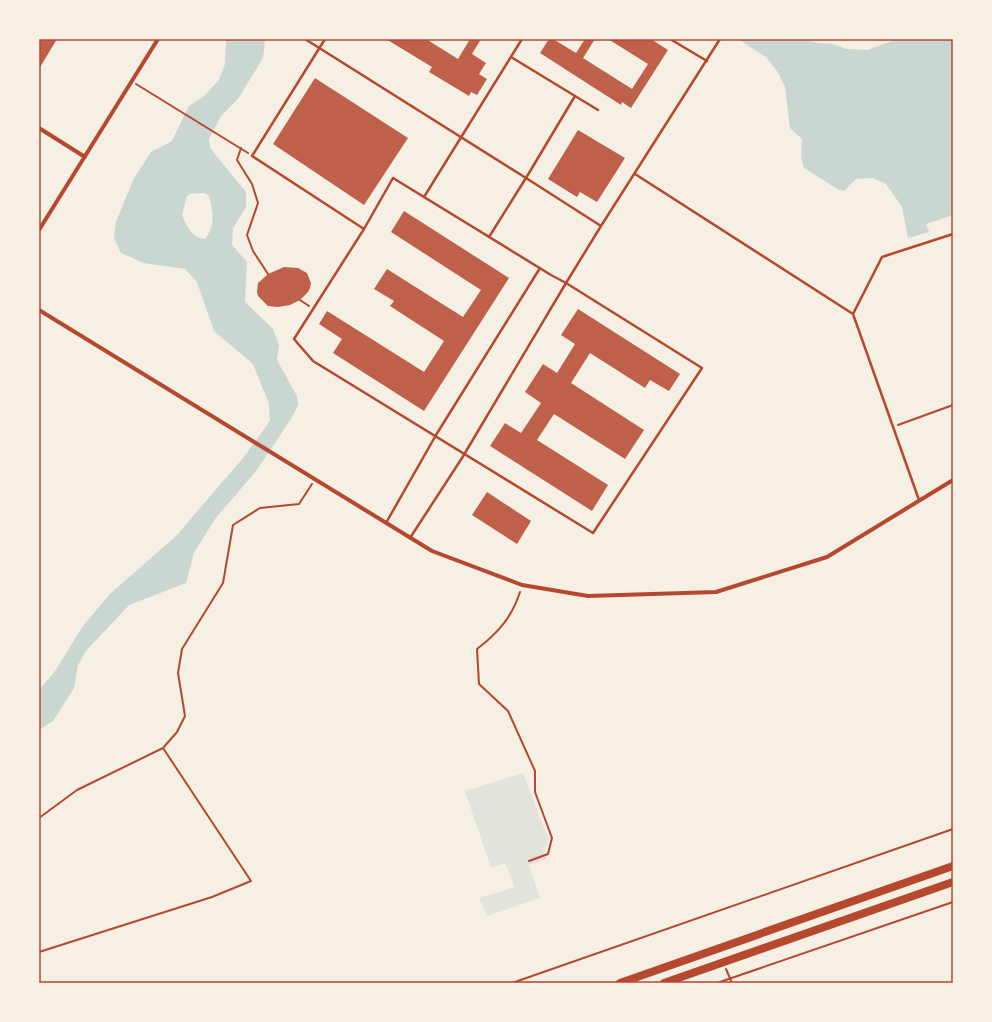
<svg xmlns="http://www.w3.org/2000/svg" width="992" height="1022" font-family="'Crimson Pro',serif">
  <style>
    .green { fill: #e2e4dc }
    .water { fill: #c9d6d2; fill-rule: evenodd }
    .building { fill: #bf614a }
    .lines { fill: none; stroke-linecap: round; stroke-linejoin: round }
    .path { stroke: #b5482f; stroke-width: 2 }
    .service { stroke: #b5482f; stroke-width: 2.5 }
    .minor { stroke: #b5482f; stroke-width: 4 }
    .trunk { stroke: #b5482f; stroke-width: 8 }
    .neatline { fill: none; stroke: #b5482f; stroke-width: 1.5 }
  </style>
  <rect width="100%" height="100%" fill="#f6efe4"/>
  <!-- green -->
  <path class="green" d="M523 773 548 838 547 846 543 851 547 859 529 865 540 898 487 916 479 898 515 887 505 863 491 868 465 791Z"/>
  <!-- water -->
  <path class="water" d="M226 39H265L263 58 238 99 221 116 209 139 210 148 246 192V207L233 228 232 245 247 262 245 302 273 329 279 345 277 360 297 396 298 405 291 419 256 471 215 519 194 553 186 583 129 605 86 651 78 665 74 688 53 721 39 730V690L55 671 83 626 110 594 176 536 243 458 270 421 269 404 253 364 214 331 197 282 185 269 144 263 121 253 114 238 116 222 133 180 151 152 172 141 189 106 203 97 219 80 225 64ZM204 193 209 196C213 212 216 225 205 239 193 239 186 225 182 215L187 196 190 194Z
    M738 39H804L818 43 833 44 846 49 867 50 898 39H953V215L926 224 929 232 908 238 902 207 886 184 873 178 856 179 844 191 839 190 804 168 801 157 802 139 790 128 785 87 777 71 766 57Z"/>
  <!-- building -->
  <path class="building" d="M42 39H57L39 69V43Z
    M386 39H426L458 59 470 39H481L472 54 486 63 479 74 487 79 477 95 471 92 469 96 429 72 432 67Z
    M549 39H553L576 53 585 39H595L583 58 632 89 648 64 608 39H651L668 50 631 108 622 102 621 105 540 53Z
    M315 78 408 138 364 205 273 144Z
    M578 130 625 158 597 202 580 192 577 197 548 179Z
    M404 211 509 278 424 411 333 353 342 339 319 324 327 311 424 372 444 341 390 306 394 301 374 289 387 269 463 317 481 290 391 232Z
    M284 267 298 268 307 273 311 283 310 288 308 292 300 300 290 305 278 307 268 306 258 296 257 292 258 283 268 274Z
    M578 309 680 374 669 391 650 380 645 388 590 353 571 383 644 430 625 459 554 414 537 440 608 485 592 511 490 446 505 423 521 433 541 403 525 392 543 364 557 373 575 344 561 335Z
    M487 492 531 521 517 544 472 515Z"/>
  <g class="lines">
    <!-- path -->
    <path class="path" d="M136 84 248 153
      M241 148 237 160 252 184 258 203 247 235 253 251 268 274
      M300 300 309 306
      M898 425 953 405
      M520 592C512 617 498 633 477 649L479 684 508 711 535 771V792L552 838 548 854 529 861
      M39 818 77 790 163 748 177 732 185 716 178 673 182 649 223 583 233 525 260 508 299 504 312 484
      M39 952 212 897 251 881 163 748
      M726 969 732 983
      M512 983 953 829
      M717 983 953 902"/>
    <!-- service -->
    <path class="service" d="M305 39 526 178 575 96
      M325 39 252 156 364 229 393 178 551 275 566 283 601 226 526 178 489 237
      M670 39 707 61
      M511 57 598 110
      M635 174 853 314 919 500
      M424 197 522 39
      M601 226 720 39
      M364 229 294 339 313 361 593 533 702 368 566 283 465 453 462 458 410 538
      M853 314 882 257 953 234
      M386 523 436 435 540 268"/>
    <!-- minor -->
    <path class="minor" d="M39 128 85 157
      M39 230 158 39
      M39 310 432 551 522 585 588 596 716 592 827 557 953 480"/>
    <!-- trunk -->
    <path class="trunk" d="M620 983 953 866
      M664 983 953 882"/>
  </g>
  <!-- border -->
  <rect width="992" height="1022" fill="none" stroke="#f6efe4" stroke-width="80"/>
  <rect x="40" y="40" width="912" height="942" class="neatline"/>
</svg>
